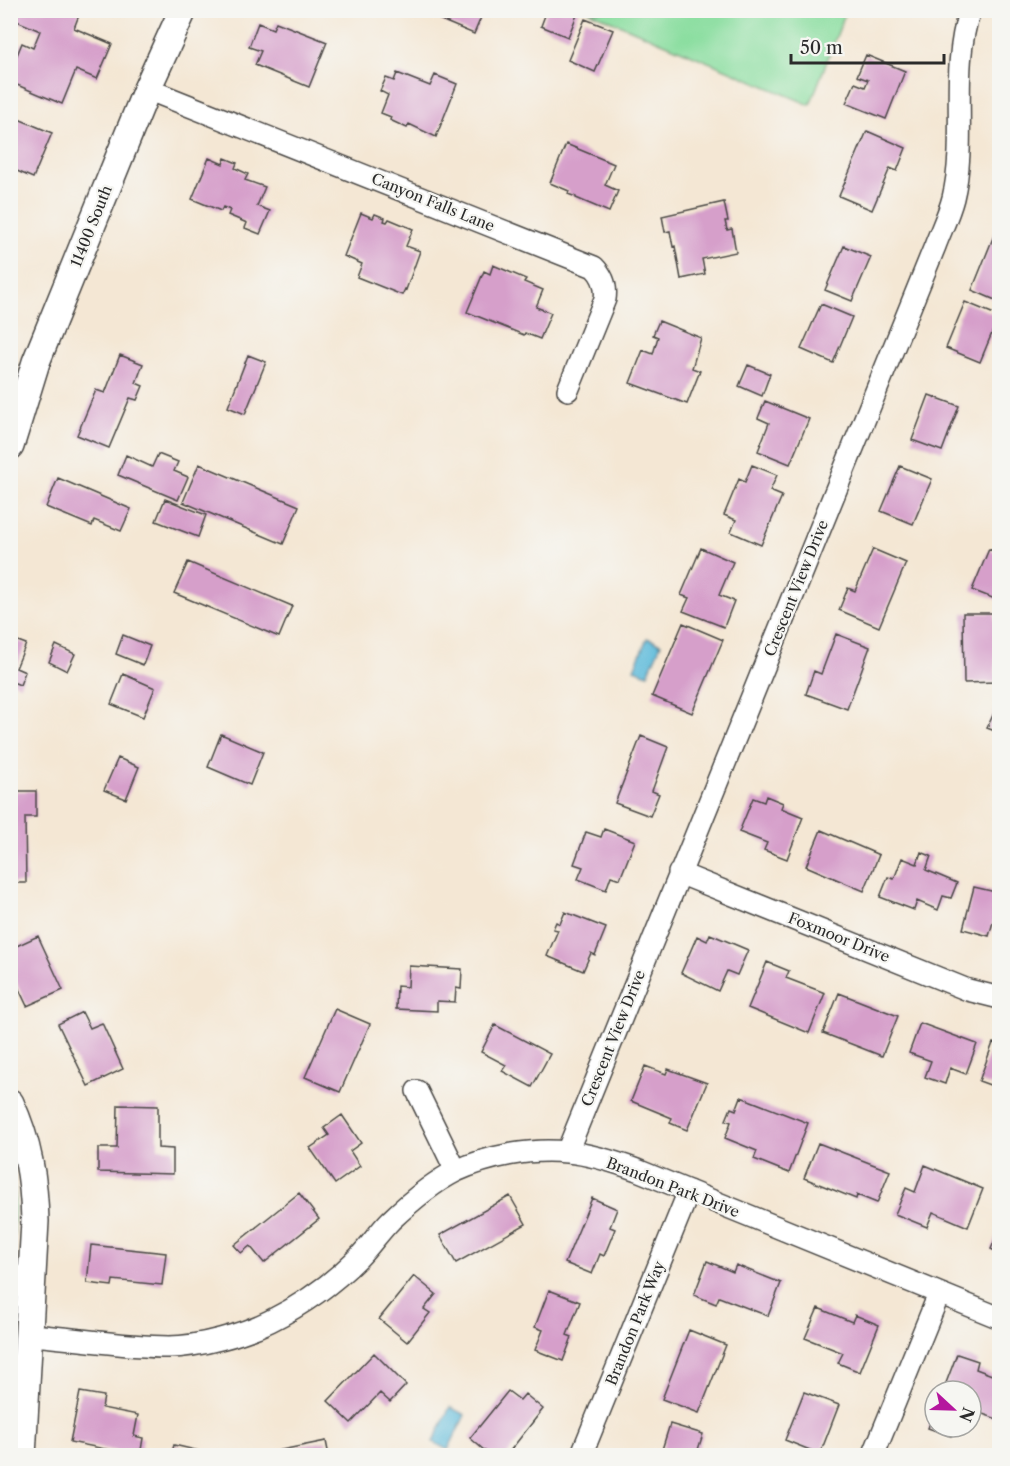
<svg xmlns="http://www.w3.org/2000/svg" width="1010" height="1466" font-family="'Libre Caslon Text',serif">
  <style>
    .green { fill: #8bdea0; stroke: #5b8466; stroke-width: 1.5 }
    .water { fill: #5cbada; stroke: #447282; stroke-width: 1.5 }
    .building { fill: #d69fca }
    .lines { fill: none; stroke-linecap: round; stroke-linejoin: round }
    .minor-casing { stroke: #494744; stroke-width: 24 }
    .tertiary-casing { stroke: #494744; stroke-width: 30 }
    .minor { stroke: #fff; stroke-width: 21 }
    .tertiary { stroke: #fff; stroke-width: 27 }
    .labels { text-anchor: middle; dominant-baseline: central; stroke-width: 4.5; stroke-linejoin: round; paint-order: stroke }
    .street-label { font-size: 15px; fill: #2b2b2b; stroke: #f6f6f2 }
  </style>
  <rect width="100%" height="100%" fill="#f6f6f2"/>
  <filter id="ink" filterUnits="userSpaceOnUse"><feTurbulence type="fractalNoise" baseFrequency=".0167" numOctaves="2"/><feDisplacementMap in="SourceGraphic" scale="12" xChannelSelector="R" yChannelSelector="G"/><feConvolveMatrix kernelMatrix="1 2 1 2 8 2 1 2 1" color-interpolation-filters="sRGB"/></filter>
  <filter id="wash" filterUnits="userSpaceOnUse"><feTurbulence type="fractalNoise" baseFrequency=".008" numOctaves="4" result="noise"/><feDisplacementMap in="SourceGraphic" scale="24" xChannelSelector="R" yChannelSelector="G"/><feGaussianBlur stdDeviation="1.35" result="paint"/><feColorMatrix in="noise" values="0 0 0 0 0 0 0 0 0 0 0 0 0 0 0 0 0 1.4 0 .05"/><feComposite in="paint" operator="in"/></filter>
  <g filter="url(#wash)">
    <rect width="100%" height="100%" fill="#f4e7d4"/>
    <!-- green -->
    <path class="green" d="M588 11H846L810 105Z
      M11 1169 15 1196 11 1312Z"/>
    <!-- water -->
    <path class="water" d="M647 638 661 644 648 674 634 669Z
      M450 1407 465 1415 448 1450 433 1442Z"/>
    <g id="blocks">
      <!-- building -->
      <path class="building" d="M11 10H81L74 28 112 44 97 79 76 70 62 104 10 82V72L22 43 33 48 40 31 10 18Z
        M417 10H484L474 34Z
        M547 10H579L568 37 541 26Z
        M585 19 613 30 595 72 568 60Z
        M276 22 327 42 309 87 255 65 261 51 249 47 258 23 273 29Z
        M866 55 905 71 886 119 846 103 855 83 865 87 868 80 857 76Z
        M397 73 430 86 435 75 457 84 436 137 409 124 407 128 390 120 391 117 381 113 388 95 380 91 386 78 394 81Z
        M16 118 52 133 33 178 10 168V132Z
        M867 131 906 148 897 171 890 168 872 210 839 196Z
        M566 144 614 164 605 185 618 191 609 212 576 198V197L568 194 569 191 550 183Z
        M209 158 223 164 225 158 237 163 235 168 248 174 245 180 265 187 257 206 270 211 260 234 245 228 247 223 228 215 230 210 223 207 221 211 192 199Z
        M724 202 728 221H725L727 230 732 229 736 252 702 259 705 274 681 279 675 246 673 247 670 231 665 232 662 216Z
        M361 213 373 218 375 214 385 218 384 221 387 222 389 219 413 229 406 246 420 251 406 290 405 289 402 295 357 277 362 264 344 256Z
        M10 214 18 217 11 235H10Z
        M999 223H1000V302L972 290Z
        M844 246 871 257 852 301 825 290Z
        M493 265 526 279 524 282 543 290 536 307 551 313 540 339 525 333 524 335 467 312 484 271 490 274Z
        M965 302 999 316 980 362 946 348Z
        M821 304 852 317 833 363 801 349Z
        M659 321 701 338 692 368 700 371 687 404 630 383 643 350 653 354 658 337 653 335Z
        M120 355 143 364 136 383 143 386 137 400 130 398 109 448 77 435 96 390 105 393Z
        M248 355 266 362 245 414 228 407Z
        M748 365 770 374 762 396 739 386Z
        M929 395 959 406 942 451 912 440Z
        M765 401 809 419 790 464 758 451 769 423 758 418Z
        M158 454 178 462 174 471 188 477 178 500 118 475 126 455 152 467Z
        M199 464 299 506 283 544 183 502Z
        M752 465 777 475 770 491 782 496 761 545 731 532 736 520 724 515 739 479 745 482Z
        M900 466 932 479 913 524 881 511Z
        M58 478 131 509 121 531 94 520 92 526 46 507Z
        M165 499 206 515 198 537 156 521Z
        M701 548 733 562 719 595 734 601 724 627 683 611 689 598 681 595Z
        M873 549 906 563 879 627 839 610 848 588 855 591Z
        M989 549 1000 554V601L972 590Z
        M188 562 292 606 279 637 174 593Z
        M963 613H995L996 682 964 683Z
        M683 623 723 640 692 713 652 696Z
        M836 634 870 647 847 709 806 694 814 671 821 674Z
        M123 635 150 646 143 665 116 654Z
        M10 638 26 644 16 668 25 672 20 685 10 681Z
        M56 645 75 654 67 671 49 662Z
        M123 674 155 688 143 717 111 704Z
        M1000 700V733L987 728Z
        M221 734 263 752 250 785 208 767Z
        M641 736 668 747 652 791 659 794 650 816 615 803Z
        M118 758 139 767 126 799 104 790Z
        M10 791H36V817H25L26 883H10Z
        M766 796 783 803 781 808 803 817 787 859 764 850 767 843 739 832 753 798 764 802Z
        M604 829 635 841 620 879 611 876 606 890 578 879 583 867 574 864 586 832 601 837Z
        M821 830 879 855 864 891 806 866Z
        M921 852 931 856 926 870 957 883 951 898 943 896 938 910 917 901 914 910 880 897 888 877 894 879 902 858 917 864Z
        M974 887 1000 893V923L993 922 989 936 963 929Z
        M565 912 606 928 595 955 591 953 583 971 547 956 558 930 553 929 556 922 560 924Z
        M710 934 748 950 737 975 727 971 718 991 681 973 697 936 707 941Z
        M38 936 63 990 27 1006 10 970V949Z
        M767 962 789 971 786 978 825 993 809 1033 748 1008Z
        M409 966 462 969 461 989 456 988 455 1002 437 1001V1011L396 1009 397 986 408 987Z
        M839 993 898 1016 882 1056 823 1033Z
        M335 1009 370 1024 340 1092 305 1077Z
        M82 1012 90 1028 102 1023 123 1069 88 1086 58 1024Z
        M920 1023 977 1044 966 1074 950 1068 945 1084 925 1077 931 1061 909 1053Z
        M495 1025 550 1054 532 1087 502 1071 506 1065 481 1052Z
        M993 1043 1000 1045 998 1088 979 1081Z
        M645 1066 666 1074 668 1069 707 1083 687 1130 670 1123 672 1118 631 1101Z
        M741 1097 808 1123 789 1173 754 1159 757 1151 725 1138 731 1122 726 1120 731 1108 736 1110Z
        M118 1105 158 1106V1148L173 1149V1174L98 1172V1148H117Z
        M342 1115 361 1143 350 1151 360 1166 335 1184 310 1148 329 1135 324 1128Z
        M818 1143 890 1171 877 1203 857 1195 856 1199 804 1178Z
        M925 1165 983 1189 968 1227 933 1212 927 1227 895 1214 906 1188 915 1192Z
        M299 1193 319 1219 264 1263 250 1246 241 1253 234 1245Z
        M510 1196 526 1224 456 1263 440 1235Z
        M592 1198 617 1209 610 1227 615 1229 604 1256 600 1254 592 1274 565 1263Z
        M1000 1228V1253L991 1249Z
        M91 1245 166 1253 162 1285 113 1280 112 1286 87 1283Z
        M707 1261 733 1272 736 1265 781 1283 768 1316 719 1297 716 1304 694 1295Z
        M414 1276 436 1294 424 1309 430 1313 407 1342 379 1319Z
        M549 1290 580 1302 567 1335 572 1337 563 1361 535 1350 543 1330 535 1327Z
        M818 1308 852 1322 855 1315 879 1325 860 1372 838 1363 843 1353 805 1338Z
        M689 1330 726 1345 699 1413 662 1399Z
        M374 1353 406 1385 390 1402 380 1393 351 1423 328 1401Z
        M957 1354 978 1361 976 1369 1000 1378V1420L971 1410V1391H943Z
        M508 1391 520 1400 525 1394 543 1409 506 1456H491L470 1438Z
        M80 1392 104 1396 102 1408 138 1415 134 1436 143 1438 140 1456 70 1442Z
        M804 1392 839 1405 820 1454 785 1440Z
        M935 1409V1427H954L951 1436 928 1428Z
        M670 1424 703 1434 696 1456H660Z
        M326 1441 329 1456H266V1453Z
        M174 1445 217 1455V1456H171Z"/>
    </g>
  </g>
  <g filter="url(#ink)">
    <use href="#blocks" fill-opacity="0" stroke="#494744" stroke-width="1.5"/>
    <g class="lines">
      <!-- minor casing -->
      <g class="minor-casing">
        <path id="minor" d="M147 89 594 267C603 276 607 286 605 299L568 390
          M679 873 968 990 1000 998
          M417 1091 456 1171
          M567 1152 935 246C941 230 949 214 953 198 968 137 949 72 970 10
          M29 1335C76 1338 122 1347 169 1347 198 1347 244 1334 270 1321 302 1305 333 1283 358 1258 370 1246 379 1232 391 1220 410 1202 432 1183 456 1171 489 1156 531 1148 567 1152 591 1154 615 1162 637 1170L1000 1318
          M581 1456 689 1191
          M873 1456 939 1294"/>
      </g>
      <!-- tertiary casing -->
      <g class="tertiary-casing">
        <path id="tertiary" d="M10 446 36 362 147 89 183 10
          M10 1103C28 1142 34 1179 35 1221L22 1456"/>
      </g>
      <!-- minor -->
      <use href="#minor" class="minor"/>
      <!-- tertiary -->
      <use href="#tertiary" class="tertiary"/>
    </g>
  </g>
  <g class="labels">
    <!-- street labels -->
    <g class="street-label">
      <text transform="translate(433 202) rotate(22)">Canyon Falls Lane</text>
      <text transform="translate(91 226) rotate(-68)">11400 South</text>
      <text transform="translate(796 588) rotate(-68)">Crescent View Drive</text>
      <text transform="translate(839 937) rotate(22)">Foxmoor Drive</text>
      <text transform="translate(613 1038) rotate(-68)">Crescent View Drive</text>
      <text transform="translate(673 1187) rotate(21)">Brandon Park Drive</text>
      <text transform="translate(635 1323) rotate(-68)">Brandon Park Way</text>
    </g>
  </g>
  <!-- margin -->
  <rect width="1010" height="1466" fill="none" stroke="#f6f6f2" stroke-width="36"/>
  <!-- north arrow -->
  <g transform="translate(953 1409) rotate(112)"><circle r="28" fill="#f6f6f2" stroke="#a5a5a2" stroke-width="1.5"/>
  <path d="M0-4.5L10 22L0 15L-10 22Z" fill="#b5179e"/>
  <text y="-9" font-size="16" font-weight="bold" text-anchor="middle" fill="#2b2b2b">N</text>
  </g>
  <!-- scale -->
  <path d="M791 54v9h153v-9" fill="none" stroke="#2b2b2b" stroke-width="3"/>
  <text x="800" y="54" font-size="18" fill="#2b2b2b" stroke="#f6f6f2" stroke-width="4.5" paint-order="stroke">50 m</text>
</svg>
